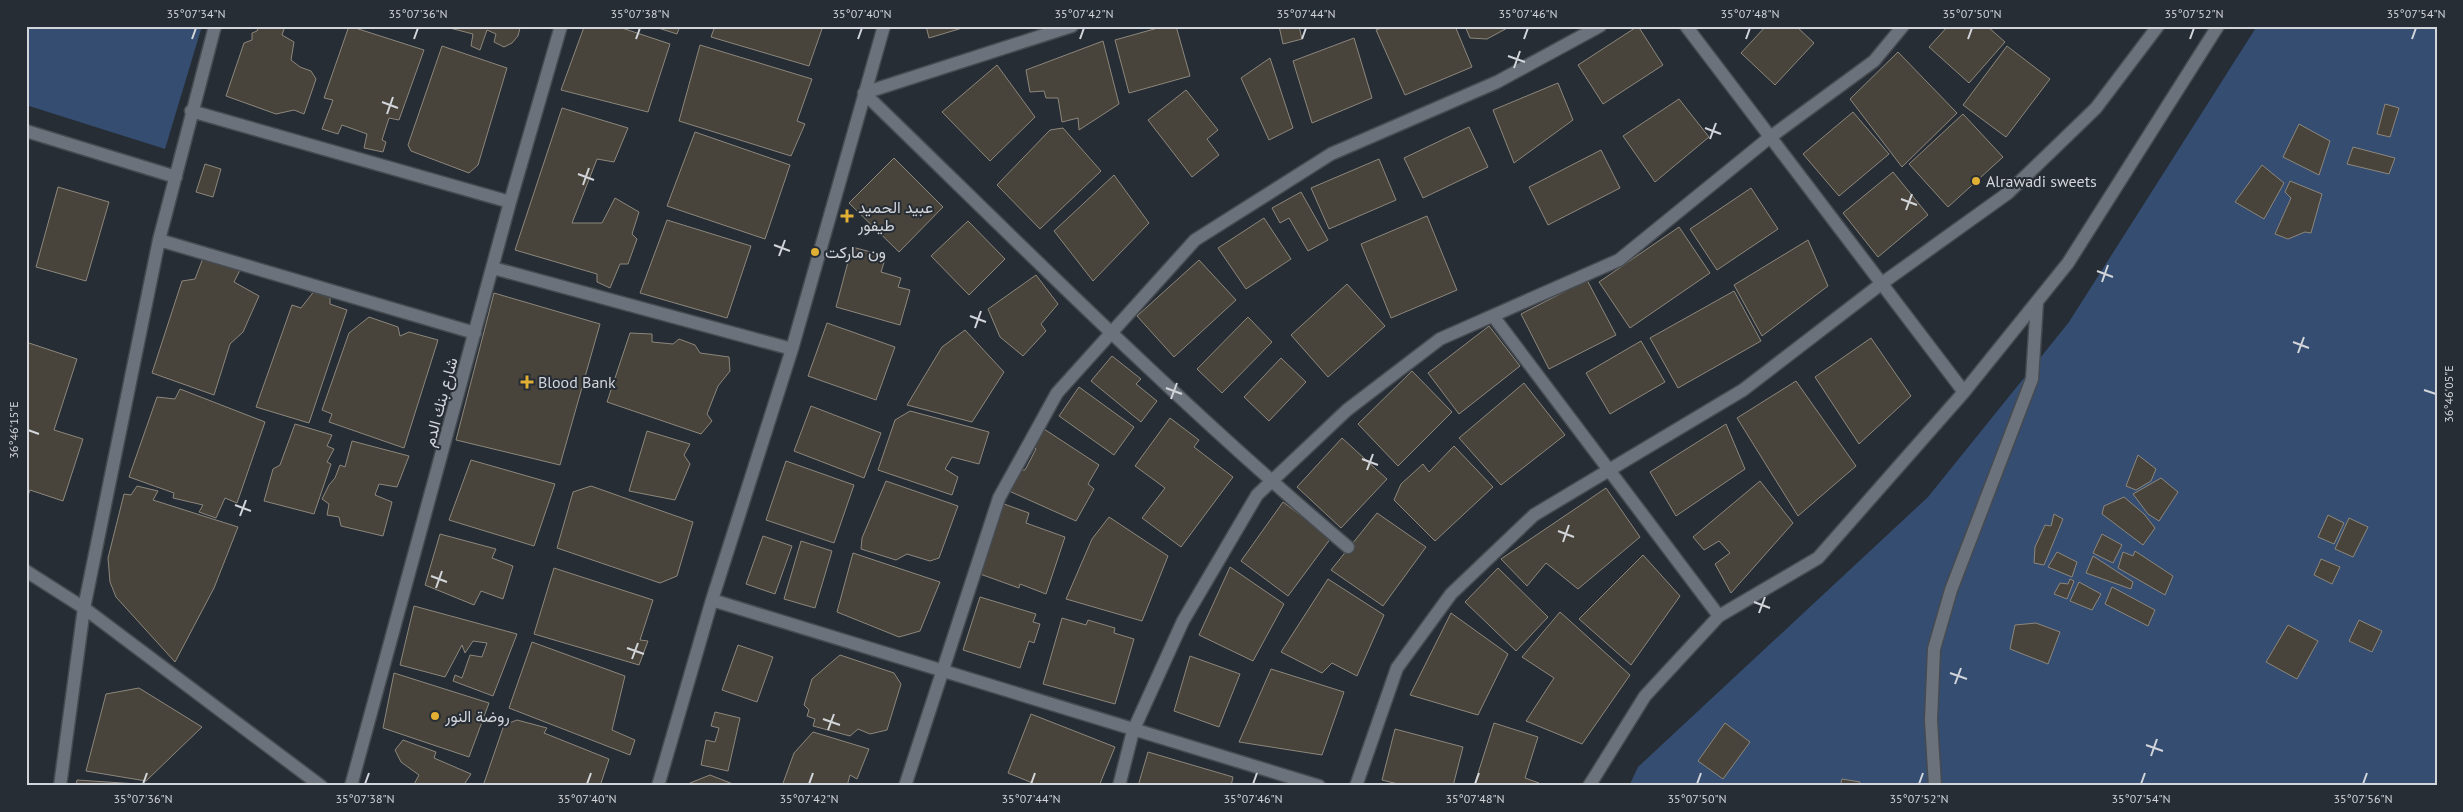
<svg xmlns="http://www.w3.org/2000/svg" width="2463" height="812" font-family="'PT Sans',Vazirmatn,sans-serif">
  <style>
    .green { fill: #344d71 }
    .building { fill: #48443b; stroke: #8c877d }
    .lines { fill: none; stroke-linecap: round; stroke-linejoin: round }
    .street-casing { stroke: #464b51; stroke-width: 15 }
    .street { stroke: #6c727b; stroke-width: 12 }
    .ticks { fill: none; stroke: #d2d5da; stroke-width: 2 }
    .poi-dot { fill: #e1af34; stroke: #272d34; stroke-width: 2 }
    .labels { text-anchor: middle; dominant-baseline: central; stroke-width: 4; stroke-linejoin: round; paint-order: stroke }
    .poi-label { font-size: 16px; fill: #d2d5da; stroke: #272d34; text-anchor: start }
    .street-label { font-size: 16px; fill: #d2d5da; stroke: #272d34 }
    .neatline { fill: none; stroke: #d2d5da; stroke-width: 2 }
    .ticks-label { font-size: 12px; text-anchor: middle; fill: #d2d5da }
  </style>
  <rect width="100%" height="100%" fill="#272d34"/>
  <!-- green -->
  <path class="green" d="M26 26H202L165 149 26 105Z
    M2257 26H2437V786H1629L1638 767 1928 497 2069 322Z"/>
  <!-- building -->
  <path class="building" d="M259 26H285L282 35 294 42 291 60 300 67 311 71 316 79 304 114 294 110 276 114 226 96 244 43 252 40V33L257 31Z
    M349 26 424 50 399 120 389 118 382 140 386 142 383 152 364 148 367 134 342 125 338 134 322 129 333 100 324 98Z
    M442 26H518L520 28 518 36 512 43 504 47 494 42 496 34 487 30 480 50 471 46 473 34Z
    M616 26 670 44 648 112 561 90 584 27Z
    M652 26H680L677 34Z
    M715 26H823L809 66 711 37Z
    M926 26H969L929 38Z
    M1165 26H1176L1190 76 1129 93 1115 40Z
    M1279 26H1299L1302 39 1283 44Z
    M1387 26H1455L1472 67 1405 95 1376 30Z
    M1465 26H1511L1487 39 1470 38Z
    M1638 26 1663 65 1603 104 1578 65Z
    M1766 26H1796L1814 43 1775 85 1741 53Z
    M1948 26H1987L2005 42 1969 83 1929 47Z
    M1354 38 1372 98 1312 123 1293 61Z
    M1103 41 1119 104 1079 130 1078 118 1062 122 1058 98H1046L1044 91 1030 92 1026 70Z
    M700 45 812 79 797 121 805 124 791 156 679 121Z
    M442 46 507 68 478 165 469 173 411 151 408 145Z
    M2007 46 2050 79 2006 137 1963 105Z
    M1898 52 1957 113 1902 167 1850 99Z
    M1270 58 1293 128 1269 140 1241 78Z
    M997 65 1035 117 990 161 942 112Z
    M1558 83 1573 120 1514 163 1493 110Z
    M1186 90 1218 130 1207 139 1219 155 1192 177 1148 120Z
    M1679 99 1709 137 1655 182 1623 136Z
    M2385 104 2399 108 2390 137 2377 134Z
    M562 108 628 128 614 162 597 159 572 223H602L615 198 639 212 632 234 637 239 628 264H620L610 288 597 282V274L515 250Z
    M1853 112 1889 154 1839 196 1803 154Z
    M1963 114 2003 157 1948 207 1909 164Z
    M2299 124 2330 141 2319 175 2283 157Z
    M1469 127 1488 167 1423 198 1404 158Z
    M1063 128 1101 171 1040 229 997 185 1050 130Z
    M695 132 790 165 765 239 667 206Z
    M2353 147 2395 158 2389 174 2347 164Z
    M1601 150 1620 188 1548 225 1529 187Z
    M894 158 943 207 899 252 849 203Z
    M1379 159 1396 200 1329 229 1311 188Z
    M205 164 221 169 213 197 196 192Z
    M2262 165 2284 183 2264 219 2235 202Z
    M1893 172 1928 215 1878 257 1843 213Z
    M1114 175 1149 223 1093 281 1054 231Z
    M2290 181 2322 194 2311 233 2305 232 2288 239 2275 234 2291 198 2285 192Z
    M58 187 109 202 86 281 36 267Z
    M1751 188 1778 229 1717 270 1690 229Z
    M1301 192 1328 240 1308 251 1289 218 1280 223 1272 208Z
    M1427 216 1457 290 1391 318 1361 244Z
    M1264 218 1291 259 1246 289 1218 248Z
    M667 220 751 246 727 318 640 293Z
    M968 221 1005 259 969 295 931 256Z
    M1679 227 1710 273 1630 328 1599 282Z
    M1808 240 1828 286 1762 336 1734 285Z
    M852 247 886 256 881 272 901 278 898 287 910 290 900 325 836 307Z
    M203 258 241 268 234 282 259 296 243 332 230 344 214 395 152 373 182 281 195 279Z
    M1199 260 1236 300 1174 357 1137 316Z
    M1036 275 1058 304 1041 324 1046 331 1023 356 1000 337 988 309Z
    M1587 280 1616 335 1549 369 1521 314Z
    M1347 284 1385 326 1328 377 1291 335Z
    M315 290 330 296V304L347 310 309 423 256 407 292 305 301 308Z
    M1734 291 1761 341 1678 388 1650 338Z
    M494 293 600 324 560 465 456 440Z
    M369 317 398 327 400 336 409 332 438 340 404 448 329 422 332 414 322 410 349 333Z
    M1248 317 1272 342 1222 393 1197 369Z
    M827 323 895 347 876 400 808 376Z
    M1489 326 1520 366 1459 414 1428 373Z
    M965 330 1004 372 972 422 907 405 942 347Z
    M630 333 652 334V342L673 344 679 339 695 345 700 353 729 357 730 371 718 386 707 414 712 421 701 434 607 402Z
    M1871 338 1911 396 1859 444 1815 377Z
    M1641 341 1665 382 1610 414 1586 373Z
    M26 342 77 359 54 430 83 439 63 501 30 490 26 501Z
    M1112 356 1141 379 1136 384 1157 401 1141 422 1091 381Z
    M1281 358 1306 382 1269 421 1244 397Z
    M1412 371 1452 412 1398 466 1358 424Z
    M1796 381 1856 466 1798 516 1737 418Z
    M1524 383 1565 435 1501 485 1459 438Z
    M1079 387 1134 427 1114 455 1059 416Z
    M180 389 265 422 237 503 225 498 216 518 199 512 203 505 173 498 174 493 129 477 157 397 175 399Z
    M811 406 881 433 864 478 794 451Z
    M910 411 989 432 979 464 952 457 945 469 958 477 952 495 878 470 895 420Z
    M1170 418 1199 440 1194 447 1233 477 1181 547 1142 518 1165 488 1135 466Z
    M295 424 332 435 327 446 334 449 327 462 331 464 314 514 264 501 273 469 280 465Z
    M1726 424 1745 469 1676 516 1650 472Z
    M1044 429 1099 465 1088 484 1094 489 1076 521 1009 491 1021 470H1025L1036 449 1034 447Z
    M647 431 690 444 684 455 690 464 675 500 629 491Z
    M1342 438 1387 479 1341 528 1297 487Z
    M352 441 409 456 397 487 379 484 375 495 392 502 383 536 341 526 339 517 327 515 329 504 322 499 329 485 335 478 340 465 345 467Z
    M1454 446 1493 487 1435 541 1394 500 1401 484 1423 464 1429 472Z
    M2138 455 2156 469 2151 481 2136 490 2126 486Z
    M471 460 555 484 534 546 449 520Z
    M786 461 854 485 834 543 766 520Z
    M2161 478 2178 492 2159 521 2148 514 2133 494Z
    M886 481 958 506 939 558 930 561 907 554 896 560 861 549 862 538Z
    M1760 481 1793 523 1731 593 1715 564 1730 553 1719 541 1704 550 1693 537Z
    M137 486 158 491 153 500 238 527 214 588 175 662 116 597 110 582 108 558 124 494 131 495Z
    M591 486 693 522 677 576 660 583 557 548 573 492Z
    M1606 488 1640 537 1578 589 1546 563 1527 586 1501 559Z
    M2124 497 2144 514 2155 528 2143 545 2102 514 2104 506Z
    M1283 502 1331 538 1288 596 1241 561Z
    M1004 504 1029 513 1026 523 1065 537 1046 594 1020 584 1019 588 980 574Z
    M1377 513 1426 547 1383 606 1331 570Z
    M2054 514 2063 519 2044 565 2034 563 2035 547 2045 525 2051 526Z
    M2328 515 2344 523 2334 544 2318 537Z
    M1109 517 1168 556 1142 621 1066 599 1092 539Z
    M2349 518 2368 527 2353 557 2335 549Z
    M440 534 496 549 492 558 513 566 503 599 481 591 474 605 425 585Z
    M2102 534 2122 545 2113 563 2093 553Z
    M763 536 792 546 775 594 746 584Z
    M801 541 832 551 815 608 784 599Z
    M2135 551 2173 576 2165 595 2118 568 2123 552 2133 556Z
    M2057 552 2077 562 2072 577 2048 567Z
    M853 553 940 582 920 631 899 637 837 612Z
    M1643 555 1680 596 1631 665 1579 619Z
    M2093 556 2133 582 2131 589 2086 573Z
    M2321 559 2340 567 2332 584 2314 575Z
    M1230 567 1284 604 1253 661 1199 635Z
    M554 568 653 600 640 640 648 641 639 665 534 634Z
    M1498 568 1548 617 1516 651 1465 602Z
    M1328 579 1384 615 1357 676 1332 663 1322 673 1281 652Z
    M2070 579 2074 581 2067 599 2054 594 2060 583 2068 584Z
    M2079 582 2101 594 2092 610 2070 601Z
    M2112 587 2155 610 2148 626 2105 604Z
    M980 597 1036 614 1033 622 1040 624 1034 643 1029 641 1020 668 963 650Z
    M414 606 517 634 493 696 453 681 455 675 462 678 470 655 482 657 487 643 473 641 465 653 462 645 445 677 400 665Z
    M1560 612 1630 675 1582 744 1526 721 1554 678 1522 657Z
    M1451 613 1508 654 1478 715 1410 695Z
    M1062 618 1086 625 1088 620 1115 628 1114 633 1134 639 1115 704 1043 684Z
    M2359 620 2382 631 2372 652 2349 641Z
    M2036 623 2060 632 2048 664 2010 649 2015 625Z
    M2288 625 2318 641 2297 679 2266 662Z
    M532 642 625 676 612 730 635 740 630 755 509 708Z
    M738 645 773 657 757 702 722 690Z
    M840 655 894 673 901 684 887 730 870 734 858 729 850 736 813 726 815 719 807 716 809 710 804 705 812 679Z
    M1190 656 1240 674 1219 727 1174 711Z
    M1271 669 1344 692 1322 755 1239 742Z
    M394 673 489 703 469 757 383 728Z
    M139 688 202 727 146 781 86 771 106 694Z
    M715 712 740 718 728 771 701 765 706 740 715 742 719 728 711 726Z
    M1031 714 1115 747 1099 786H1040L1008 773Z
    M517 720 547 728 544 733 609 759 600 786H483L504 725Z
    M1494 723 1538 737 1525 778 1539 783 1538 786H1474Z
    M1725 723 1750 742 1723 779 1698 761Z
    M1395 729 1463 747 1453 786H1406L1382 780Z
    M813 732 869 749 857 779 850 775 847 786H782L794 753Z
    M403 740 436 752 434 758 471 774 463 786H413L419 775 401 762 395 750Z
    M1148 752 1233 777 1231 786H1138Z
    M710 775 738 786H689L690 783Z
    M1842 779 1860 782 1859 786H1840Z
    M77 780 168 786H76Z"/>
  <g class="lines">
    <!-- street casing -->
    <g class="street-casing">
      <path id="street" d="M1072 26 864 93C1023 247 1179 404 1348 547
        M1686 26 1964 392
        M191 111 510 202
        M26 131 176 177
        M159 240 475 333
        M493 268 792 349
        M1493 316 1719 616
        M26 571 84 608 321 786
        M712 600 1319 786
        M60 786 84 608 159 240 215 26
        M351 786 510 202 561 26
        M658 786 712 600 792 349 884 26
        M905 786 999 498 1057 393 1195 240 1331 154 1497 82 1600 26
        M1119 786 1133 731 1183 621 1257 495 1347 410 1440 339 1619 260 1769 138 1874 61 1903 26
        M1356 786 1397 668 1451 594 1534 515 1743 390 1881 284 2008 193 2096 108 2158 26
        M1589 786 1645 696 1719 616 1818 558 1964 392 2068 263 2218 26
        M1935 786 1931 720 1934 649 1951 590 2032 379 2037 302"/>
    </g>
    <!-- street -->
    <use href="#street" class="street"/>
  </g>
  <!-- ticks -->
  <path class="ticks" d="M192 39 196 28M414 39 418 28M636 39 640 28M858 39 862 28M1080 39 1084 28M1302 39 1306 28M1524 39 1528 28M1746 39 1750 28M1968 39 1972 28M2190 39 2194 28M2412 39 2416 28M1508 56 1525 62M1514 68 1520 51M382 102 398 108M387 114 393 97M1705 128 1721 134M1710 139 1716 123M578 174 594 180M583 185 589 168M1901 199 1917 205M1906 210 1912 194M774 245 790 251M779 256 785 240M2097 271 2113 277M2102 282 2108 265M970 316 986 322M975 328 981 311M2293 342 2309 348M2298 353 2304 337M1166 388 1182 394M2424 390 2436 394M1171 399 1177 383M28 430 39 434M1362 459 1378 465M1367 470 1373 454M235 505 251 511M240 516 246 500M1558 531 1574 537M1563 542 1569 525M431 576 447 582M436 588 442 571M1754 602 1770 608M1759 613 1765 597M627 648 644 654M632 659 638 643M1950 673 1967 679M1955 684 1961 668M823 719 840 725M828 730 834 714M2146 745 2163 751M2151 756 2157 739M143 784 147 773M365 784 369 773M587 784 591 773M809 784 813 773M1031 784 1035 773M1253 784 1257 773M1475 784 1479 773M1697 784 1701 773M1919 784 1923 773M2141 784 2145 773M2363 784 2367 773"/>
  <!-- markers -->
  <g class="poi-dot">
    <circle cx="1976" cy="181" r="5"/>
    <path d="M844.5 208.5h5v5h5v5h-5v5h-5v-5h-5v-5h5z"/>
    <circle cx="815" cy="252" r="5"/>
    <path d="M524.5 374.5h5v5h5v5h-5v5h-5v-5h-5v-5h5z"/>
    <circle cx="435" cy="716" r="5"/>
  </g>
  <g class="labels">
    <!-- poi labels -->
    <g class="poi-label">
      <text x="1986" y="181">Alrawadi sweets</text>
      <text x="858" y="207">عبيد الحميد<tspan x="858" dy="18">طيفور</tspan></text>
      <text x="825" y="252">ون ماركت</text>
      <text x="538" y="382">Blood Bank</text>
      <text x="445" y="716">روضة النور</text>
    </g>
    <!-- street labels -->
    <g class="street-label">
      <text transform="translate(440 402) rotate(-75)">شارع بنك الدم</text>
    </g>
  </g>
  <!-- border -->
  <rect width="2463" height="812" fill="none" stroke="#272d34" stroke-width="55"/>
  <rect x="28" y="28" width="2408" height="756" class="neatline"/>
  <g class="ticks-label">
    <text x="196" y="18">35°07'34"N</text>
    <text x="418" y="18">35°07'36"N</text>
    <text x="640" y="18">35°07'38"N</text>
    <text x="862" y="18">35°07'40"N</text>
    <text x="1084" y="18">35°07'42"N</text>
    <text x="1306" y="18">35°07'44"N</text>
    <text x="1528" y="18">35°07'46"N</text>
    <text x="1750" y="18">35°07'48"N</text>
    <text x="1972" y="18">35°07'50"N</text>
    <text x="2194" y="18">35°07'52"N</text>
    <text x="2416" y="18">35°07'54"N</text>
    <text transform="translate(2449 394) rotate(-90)" y="4">36°46'05"E</text>
    <text transform="translate(14 430) rotate(-90)" y="4">36°46'15"E</text>
    <text x="143" y="803">35°07'36"N</text>
    <text x="365" y="803">35°07'38"N</text>
    <text x="587" y="803">35°07'40"N</text>
    <text x="809" y="803">35°07'42"N</text>
    <text x="1031" y="803">35°07'44"N</text>
    <text x="1253" y="803">35°07'46"N</text>
    <text x="1475" y="803">35°07'48"N</text>
    <text x="1697" y="803">35°07'50"N</text>
    <text x="1919" y="803">35°07'52"N</text>
    <text x="2141" y="803">35°07'54"N</text>
    <text x="2363" y="803">35°07'56"N</text>
  </g>
</svg>
